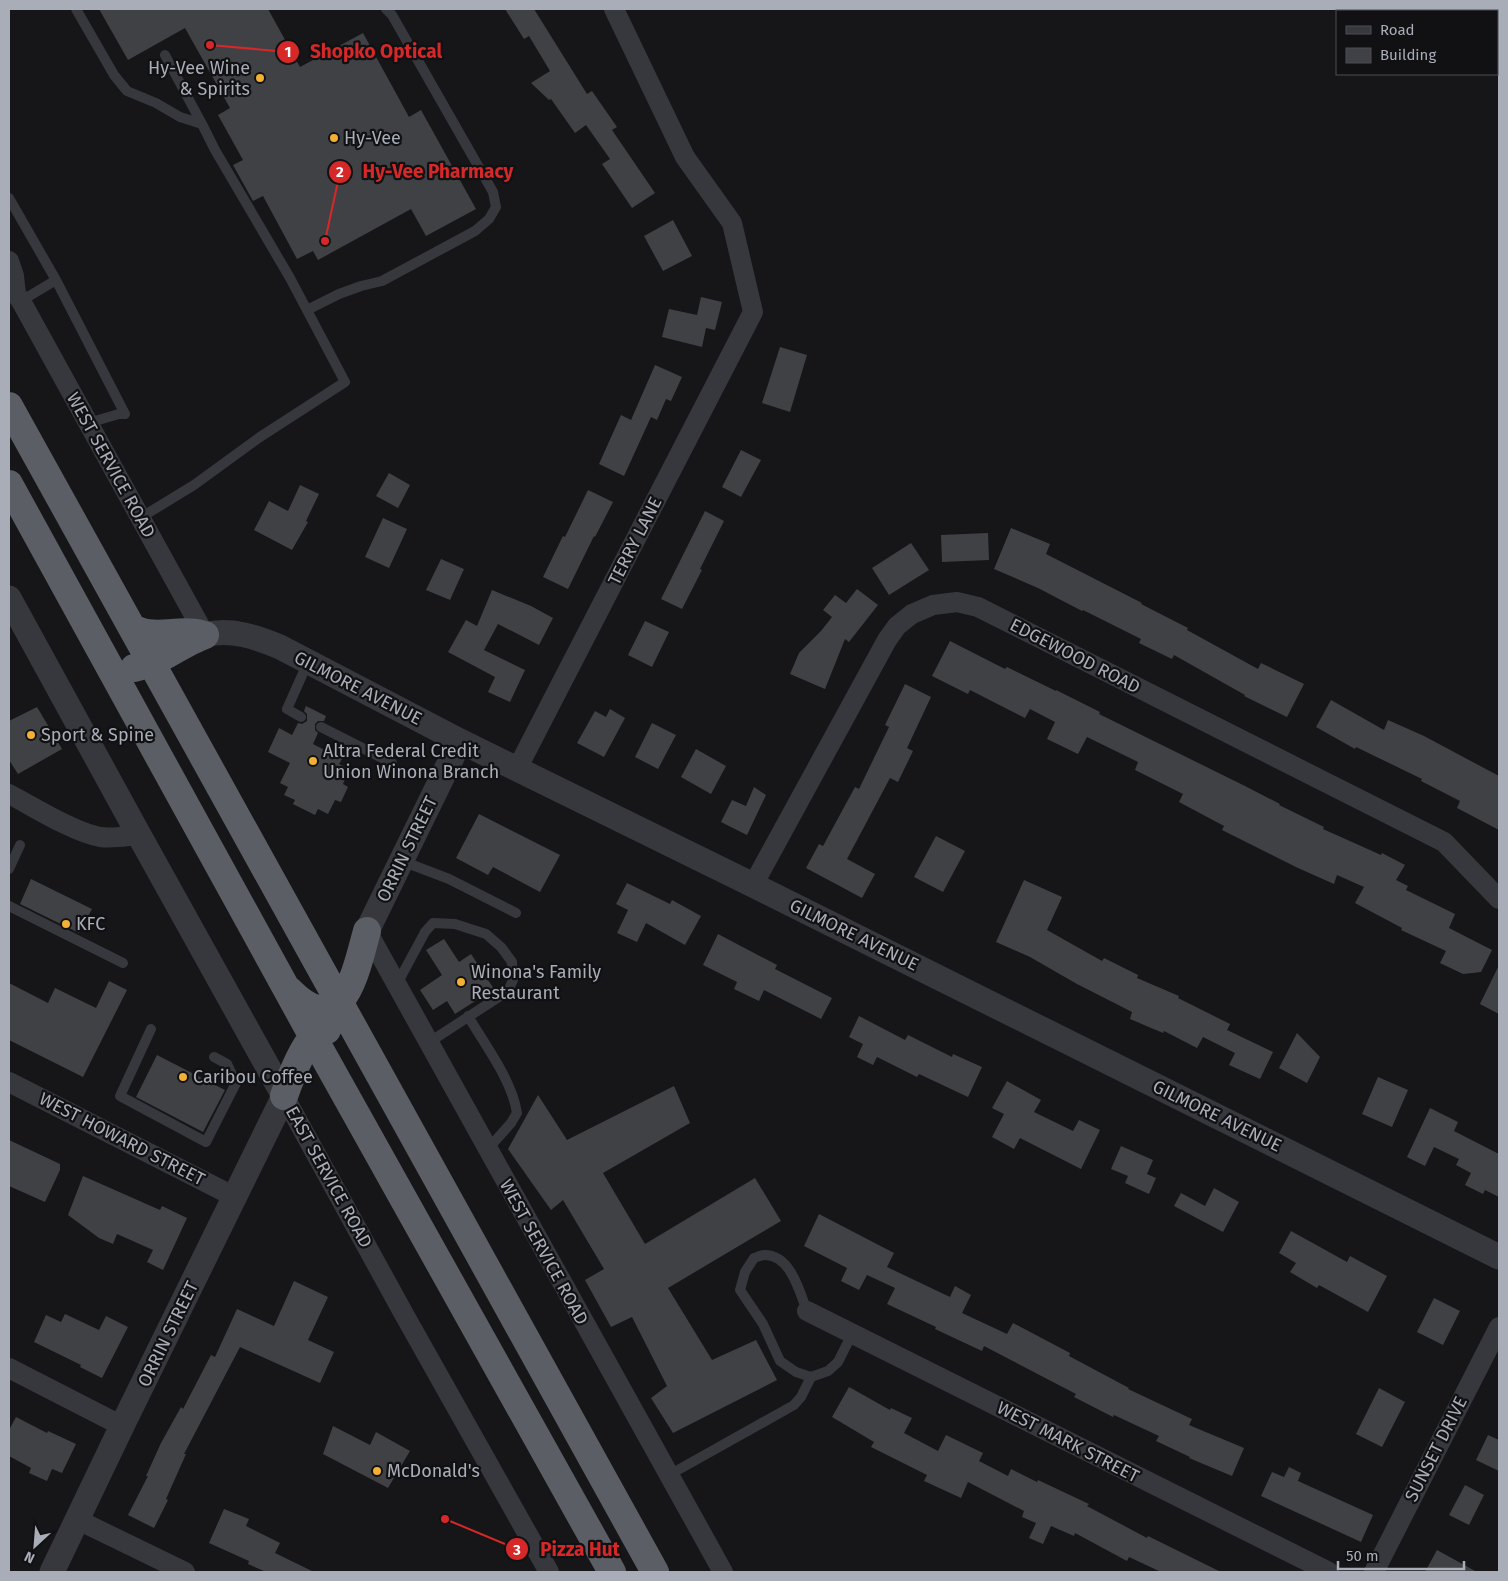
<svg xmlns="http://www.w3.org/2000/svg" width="1508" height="1581" font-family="'Fira Sans',sans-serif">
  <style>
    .building { fill: #404145 }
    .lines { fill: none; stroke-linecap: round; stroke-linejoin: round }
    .service { stroke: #37383d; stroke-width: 10 }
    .minor { stroke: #37383d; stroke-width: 20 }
    .tertiary { stroke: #37383d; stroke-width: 25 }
    .trunk { stroke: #5b5e65; stroke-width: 28 }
    .poi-dot { fill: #f2b134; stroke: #111113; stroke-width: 2 }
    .labels { text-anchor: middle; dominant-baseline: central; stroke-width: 4.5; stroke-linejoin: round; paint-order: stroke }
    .poi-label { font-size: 18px; fill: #a8adb8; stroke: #111113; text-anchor: start }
    .street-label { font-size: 18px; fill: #a8adb8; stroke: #111113 }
    .leader { fill: none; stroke: #d62828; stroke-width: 2 }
    .callout-dot { fill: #d62828; stroke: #111113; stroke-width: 2 }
    .mark-label { font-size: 15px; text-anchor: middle; font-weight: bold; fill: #fff }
    .callout-label { font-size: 19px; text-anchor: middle; font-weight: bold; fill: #d62828; stroke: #111113; stroke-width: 4.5; stroke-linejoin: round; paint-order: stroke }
  </style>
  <rect width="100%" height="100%" fill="#161618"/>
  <!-- building -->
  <path class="building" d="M99 9H268L300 67 363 33 409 117 421 110 476 209 426 236 411 209 318 260 313 251 297 259 263 196 253 201 233 165 243 160 218 115 230 108 185 28 128 60Z
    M505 9H534L587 94 592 91 617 127 612 130 655 193 632 208 602 164 610 159 586 125 575 133 551 99 549 100 531 83 550 71 529 36 524 39Z
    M673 220 692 256 663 271 644 236Z
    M701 297 722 302 715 330 706 328 702 347 662 337 669 309 697 315Z
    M780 347 807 355 790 412 762 403Z
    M655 365 682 377 671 401 666 399 657 420 651 417 624 476 599 464 621 415 631 420Z
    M741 450 761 460 741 497 722 487Z
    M389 473 410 485 398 508 376 496Z
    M300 485 319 494 306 521 308 522 292 550 254 530 269 501 288 511Z
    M588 490 613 502 595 537 594 536 568 589 543 577 563 536 565 537Z
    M705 511 724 521 700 569 702 570 682 609 661 599Z
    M383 518 407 529 389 568 365 557Z
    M1011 528 1050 544 1046 554 1142 603 1141 604 1188 628 1187 630 1258 669 1261 663 1304 684 1287 717 1244 696 1245 695 1174 655 1172 659 1139 643 1141 639 1083 610 1082 611 1038 588 994 569Z
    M988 533 989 560 942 562 941 535Z
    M911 543 929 570 889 595 872 568Z
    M441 559 464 569 450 600 426 590Z
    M857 589 878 605 849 642 845 639 825 689 790 674 799 653 821 631 832 617 823 610 835 595 846 603Z
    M492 590 531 606 553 618 539 645 498 624 484 650 525 670 510 702 488 692 495 677 448 652 466 620 477 626Z
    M645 621 669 632 652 667 628 655Z
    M950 641 1005 669 1007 667 1056 691V690L1100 712 1099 714 1245 786 1280 804 1279 805 1324 827 1323 829 1381 855 1382 853 1405 865 1396 880 1408 886 1406 890 1455 914 1449 928 1492 950 1481 972 1463 974 1440 963 1446 951 1401 930 1402 928 1355 903 1364 887 1337 875 1334 884 1298 868 1222 830 1224 826 1179 802 1183 794 1135 770 1138 762 1087 737 1078 754 1047 739 1055 722 1030 709 1025 718 970 690 968 694 932 676Z
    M905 684 931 697 907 748 913 751 898 782 890 778 847 859 875 874 862 898 806 868 819 844 823 846 855 787 859 789 889 727 885 725Z
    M1331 700 1384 730 1388 720 1424 736 1499 776V830L1457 808 1460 801 1421 781 1422 779 1356 747 1355 749 1316 727Z
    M306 706 326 716 324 721H318L315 724V730L318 733 313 744 342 759 339 764 349 769 343 784 348 787 341 802 335 800 328 814 318 809 315 815 293 804 295 800 284 795 288 787 280 783 290 763 268 752 279 728 292 735 298 723 302 724 307 721V714L304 711Z
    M37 707 62 749 18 774 9 760V721Z
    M610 709 625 718 604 757 577 743 595 711 606 717Z
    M652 723 676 735 658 769 635 757Z
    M696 749 726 766 711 794 681 777Z
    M754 787 766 795 747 835 721 822 732 800 746 806Z
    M479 814 560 855 540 892 493 867 488 875 456 858Z
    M936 836 965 851 943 892 914 877Z
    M31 879 92 909 79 933 20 904Z
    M1024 880 1062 897 1047 930 1102 961 1104 958 1138 975 1137 978 1179 996 1178 998 1230 1024 1227 1030 1273 1052 1260 1079 1229 1065 1235 1053 1203 1037 1197 1048 1164 1031 1163 1033 1130 1019 1132 1012 1077 984 1030 957 996 942Z
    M627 883 670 904 672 900 701 916 685 945 646 923 637 942 617 933 628 910 616 904Z
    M718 934 777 965 775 969 832 998 821 1019 764 990 759 1001 734 989 737 982 703 965Z
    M444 939 459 962 471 954 494 989 455 1014 447 1001 433 1010 420 990 442 975 426 950Z
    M1499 965V1014L1480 1004Z
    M109 981 127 990 83 1077 9 1040V983L48 1003 55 988 96 1008Z
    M859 1016 905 1040 908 1035 952 1057 953 1054 982 1067 968 1097 919 1074 917 1077 877 1057 873 1065 857 1057 863 1044 849 1037Z
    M1297 1033 1320 1057 1307 1083 1279 1068Z
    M157 1055 225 1090 203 1132 136 1097Z
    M1378 1077 1408 1090 1392 1127 1362 1114Z
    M1007 1081 1041 1100 1034 1112 1073 1131 1079 1120 1100 1130 1081 1169 1020 1138 1014 1149 992 1137 1004 1114 992 1108Z
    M674 1086 690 1123 603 1173 645 1244 755 1178 781 1221 668 1288 712 1360 756 1340 777 1380 673 1433 651 1398 667 1386 632 1317 611 1327 585 1280 604 1269 563 1200 551 1210 508 1149 538 1095 567 1140Z
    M1430 1108 1458 1122 1454 1131 1499 1154V1197L1485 1190 1483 1194 1465 1185 1471 1173 1456 1165 1459 1159 1434 1147 1425 1166 1407 1157Z
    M9 1140 60 1164V1170L45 1202 9 1186Z
    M1121 1146 1153 1160 1147 1174 1156 1178 1149 1194 1125 1183 1128 1176 1111 1169Z
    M83 1176 160 1210 162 1206 187 1218 163 1270 147 1262 153 1250 117 1234 113 1244 99 1238 68 1215Z
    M1214 1188 1239 1202 1223 1232 1174 1206 1181 1193 1205 1206Z
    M819 1214 894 1253 887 1267 950 1297 955 1286 971 1295 962 1313 1007 1334 1013 1323 1070 1353 1069 1356 1129 1388 1128 1389 1192 1419 1189 1425 1244 1448 1232 1476 1189 1458 1190 1457 1156 1441 1159 1436 1114 1415 1113 1417 1074 1397 1076 1394 984 1346 982 1351 935 1329 936 1327 887 1304 895 1288 867 1275 859 1290 841 1281 847 1268 804 1246Z
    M1291 1231 1347 1262 1350 1256 1387 1276 1368 1312 1319 1285 1317 1288 1290 1272 1296 1263 1279 1253Z
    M294 1281 328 1297 308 1340 334 1352 320 1383 240 1347 184 1454H186L166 1499 168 1500 154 1528 128 1515 148 1476H146L161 1443 181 1407 183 1409 211 1355 215 1357 237 1309 274 1326Z
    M1434 1298 1460 1311 1443 1345 1417 1332Z
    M65 1314 99 1330 106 1316 128 1327 102 1378 80 1367 81 1365 34 1342 46 1315 61 1322Z
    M849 1387 890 1410 891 1408 912 1418 904 1433 938 1451 946 1435 983 1453 979 1461 1008 1476 1011 1469 1037 1482 1038 1480 1089 1504 1087 1506 1147 1538 1148 1536 1221 1572H1161L1129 1557 1127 1561 1075 1533 1074 1536 1051 1526 1043 1544 1029 1538 1036 1523 1022 1517 1024 1511 968 1482 961 1498 924 1481 927 1475 871 1447 874 1442 832 1417Z
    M1379 1388 1405 1402 1382 1447 1356 1434Z
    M16 1417 47 1433 48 1431 76 1444 62 1473 52 1469 47 1481 29 1473 31 1468 9 1456V1430Z
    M333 1426 370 1445 376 1432 410 1451 388 1488 323 1454Z
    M1488 1435 1499 1440V1471L1476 1460Z
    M1289 1467 1301 1473 1298 1481 1373 1515 1361 1542 1261 1496 1272 1472 1284 1477Z
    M1465 1485 1484 1495 1469 1525 1449 1515Z
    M224 1509 249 1519 246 1526 280 1543 275 1553 314 1572H266L248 1564 249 1561 209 1543Z
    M1437 1550 1477 1572H1425Z"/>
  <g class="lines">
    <!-- service -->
    <path class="service" d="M76 9 114 75 127 91 156 103 180 117 202 124 215 150 290 278 345 382 260 437 194 485 140 518
      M165 55 202 124
      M9 198 56 280 125 414H119L88 423
      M21 301 56 280
      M307 310 339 294 361 286 382 281 475 231 489 219 496 207 493 192 392 15 386 9
      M301 717 287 709 308 662
      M321 727 392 763
      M402 861 449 879 516 913
      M9 869 20 845
      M9 906 123 963
      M397 984 425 932 433 923 455 924 486 934 501 947 512 962 513 980 508 991 428 1043
      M468 1016C485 1045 512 1080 517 1113L511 1123 487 1150
      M151 1029 120 1096 206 1142 236 1083 227 1064 214 1057
      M807 1311C800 1293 791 1255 765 1255 762 1255 757 1257 754 1258L745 1272 740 1290 763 1324 780 1361 796 1372 811 1377 828 1371 838 1362 852 1334
      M669 1475 794 1405 801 1397 811 1377"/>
    <!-- minor -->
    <path class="minor" d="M9 261 14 276 16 294
      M9 284 21 301 205 635
      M517 769 753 312 732 223 685 157 614 9
      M9 794C34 807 73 832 100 837 113 839 126 836 139 835
      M753 885 887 640 897 626 912 614 933 605 957 602 978 607 1444 842 1499 899
      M367 931 723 1572
      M9 1082 235 1197
      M284 1096 405 1316 549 1572
      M807 1311 1329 1572
      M9 1368 122 1426
      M78 1520 185 1572
      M1374 1572 1499 1327"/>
    <!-- tertiary -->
    <path class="tertiary" d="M9 598 139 835 284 1096 122 1426 52 1572
      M205 635C230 628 256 637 280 647L460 741 753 885 1499 1257
      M367 931 460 741"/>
    <!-- trunk -->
    <path class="trunk" d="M9 406 655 1572
      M9 484 313 1037 612 1572
      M132 628C137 630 143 633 148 633 166 636 183 629 201 634
      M134 668C159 663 180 644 205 635
      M289 990C343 1045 356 970 367 931
      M284 1096C290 1079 301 1050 313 1037 317 1033 322 1031 327 1030"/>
  </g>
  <!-- markers -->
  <g class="poi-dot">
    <circle cx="260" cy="78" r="5"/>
    <circle cx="334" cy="138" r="5"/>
    <circle cx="31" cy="735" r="5"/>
    <circle cx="313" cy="761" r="5"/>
    <circle cx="66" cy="924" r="5"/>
    <circle cx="461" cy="982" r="5"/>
    <circle cx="183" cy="1077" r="5"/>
    <circle cx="377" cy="1471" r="5"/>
  </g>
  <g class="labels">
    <!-- poi labels -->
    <g class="poi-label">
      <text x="250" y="68" text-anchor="end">Hy-Vee Wine<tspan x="250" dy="21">&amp; Spirits</tspan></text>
      <text x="344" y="138">Hy-Vee</text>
      <text x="41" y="735">Sport &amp; Spine</text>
      <text x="323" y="751">Altra Federal Credit<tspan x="323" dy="21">Union Winona Branch</tspan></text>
      <text x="76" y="924">KFC</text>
      <text x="471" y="972">Winona's Family<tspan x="471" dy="21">Restaurant</tspan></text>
      <text x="193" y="1077">Caribou Coffee</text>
      <text x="387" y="1471">McDonald's</text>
    </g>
    <!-- street labels -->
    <g class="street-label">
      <text transform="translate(111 465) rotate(61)">WEST SERVICE ROAD</text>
      <text transform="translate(635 541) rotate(-63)">TERRY LANE</text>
      <text transform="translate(1075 656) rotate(27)">EDGEWOOD ROAD</text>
      <text transform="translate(358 688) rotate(27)">GILMORE AVENUE</text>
      <text transform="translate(407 849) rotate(-64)">ORRIN STREET</text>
      <text transform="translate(854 935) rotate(26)">GILMORE AVENUE</text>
      <text transform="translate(1217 1116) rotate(26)">GILMORE AVENUE</text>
      <text transform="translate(122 1139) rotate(27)">WEST HOWARD STREET</text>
      <text transform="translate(329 1177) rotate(61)">EAST SERVICE ROAD</text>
      <text transform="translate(544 1252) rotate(61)">WEST SERVICE ROAD</text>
      <text transform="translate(168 1334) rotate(-64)">ORRIN STREET</text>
      <text transform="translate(1068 1442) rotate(27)">WEST MARK STREET</text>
      <text transform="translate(1436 1449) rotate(-63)">SUNSET DRIVE</text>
    </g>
  </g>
  <!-- callouts -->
  <path class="leader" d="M210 45L288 52M325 241L340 172M445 1519L517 1549"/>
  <g class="callout-dot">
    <circle cx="210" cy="45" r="5"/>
    <circle cx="325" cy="241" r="5"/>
    <circle cx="445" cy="1519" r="5"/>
    <circle cx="288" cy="52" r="12"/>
    <circle cx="340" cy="172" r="12"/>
    <circle cx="517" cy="1549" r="12"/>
  </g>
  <g class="mark-label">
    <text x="288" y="57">1</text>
    <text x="340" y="177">2</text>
    <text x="517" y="1555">3</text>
  </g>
  <g class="callout-label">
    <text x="376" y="58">Shopko Optical</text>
    <text x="438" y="178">Hy-Vee Pharmacy</text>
    <text x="580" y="1556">Pizza Hut</text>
  </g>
  <!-- border -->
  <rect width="1508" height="1581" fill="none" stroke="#a8adb8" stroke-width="20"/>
  <!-- legend -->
  <rect x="1336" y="10" width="162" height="65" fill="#111113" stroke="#4d4f55"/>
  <rect x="1346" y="26" width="25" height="8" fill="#37383d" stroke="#4d4f55"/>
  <text x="1380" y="35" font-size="15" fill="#a8adb8">Road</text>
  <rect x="1346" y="48" width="25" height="15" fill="#404145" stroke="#4d4f55"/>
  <text x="1380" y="60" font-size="15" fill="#a8adb8">Building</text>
  <!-- north arrow -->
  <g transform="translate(35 1546) rotate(206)" stroke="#111113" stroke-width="4" paint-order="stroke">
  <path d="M0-4L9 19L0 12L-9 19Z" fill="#a8adb8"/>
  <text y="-8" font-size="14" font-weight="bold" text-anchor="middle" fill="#a8adb8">N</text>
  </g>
  <!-- scale -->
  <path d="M1338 1561v8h126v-8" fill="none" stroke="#a8adb8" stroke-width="2.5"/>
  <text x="1346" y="1561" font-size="15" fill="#a8adb8" stroke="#111113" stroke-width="4" paint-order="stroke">50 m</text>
</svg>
